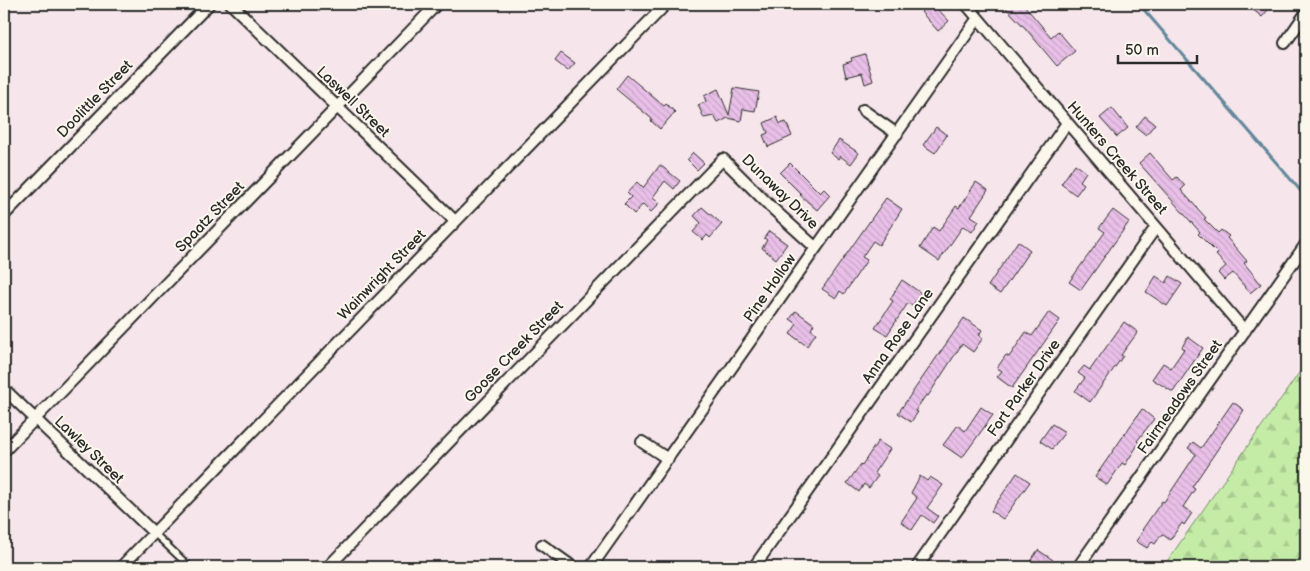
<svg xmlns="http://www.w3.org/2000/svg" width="1310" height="571" font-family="'Balsamiq Sans',sans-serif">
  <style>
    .forest { fill: url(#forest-firs); stroke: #788c69 }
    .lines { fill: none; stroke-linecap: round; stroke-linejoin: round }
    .stream { stroke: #62879b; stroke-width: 3 }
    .building { fill: url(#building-back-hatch); stroke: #2b2b2b }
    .service-casing { stroke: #2b2b2b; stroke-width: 9 }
    .minor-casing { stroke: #2b2b2b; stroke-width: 14 }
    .service { stroke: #fbf7ec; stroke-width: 5 }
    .minor { stroke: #fbf7ec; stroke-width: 10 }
    .labels { text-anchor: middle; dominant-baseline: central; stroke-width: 4; stroke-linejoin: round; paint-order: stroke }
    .street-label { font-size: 15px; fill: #2b2b2b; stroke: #fbf7ec }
  </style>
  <defs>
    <pattern id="forest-firs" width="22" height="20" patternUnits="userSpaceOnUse" patternTransform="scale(1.25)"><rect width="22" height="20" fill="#c4eca7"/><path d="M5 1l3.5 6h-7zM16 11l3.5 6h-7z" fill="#a9cb90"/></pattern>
    <pattern id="building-back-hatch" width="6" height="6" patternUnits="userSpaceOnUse" patternTransform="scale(1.25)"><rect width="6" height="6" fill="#e9c0e8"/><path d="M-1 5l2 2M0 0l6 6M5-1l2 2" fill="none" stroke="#c8a5c7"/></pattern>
  </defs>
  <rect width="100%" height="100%" fill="#f6e6eb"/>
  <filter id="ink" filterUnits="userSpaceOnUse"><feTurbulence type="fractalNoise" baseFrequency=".02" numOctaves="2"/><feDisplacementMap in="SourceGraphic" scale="10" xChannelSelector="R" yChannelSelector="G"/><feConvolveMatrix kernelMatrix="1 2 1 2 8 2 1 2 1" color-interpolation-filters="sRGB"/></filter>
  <g filter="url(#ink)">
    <!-- forest -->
    <path class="forest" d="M1306 363V567H1163Z"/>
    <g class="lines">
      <!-- stream -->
      <path class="stream" d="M1139 4 1306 197"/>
    </g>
    <!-- building -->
    <path class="building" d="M917 4H933L949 21 938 31 921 12 925 9Z
      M1011 4H1023L1051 37 1058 31 1075 51 1057 66 1026 29 1006 8Z
      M1246 4H1273L1262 17Z
      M561 53 575 63 568 71 555 61Z
      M865 54 873 81 865 84 862 73 846 77 843 64 852 61 851 58Z
      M627 75 664 106 666 104 675 112 660 129 651 121 652 119 616 89Z
      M734 88 759 92 755 111 743 109 741 121 728 118 718 123 714 116 704 118 698 105 706 102 704 96 718 89 729 115Z
      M1112 108 1128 128 1117 137 1100 118Z
      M1145 116 1155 124 1146 135 1136 127Z
      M777 117 780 124 786 122 792 136 768 147 763 135 768 133 764 123Z
      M936 127 947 135 935 153 923 145Z
      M839 140 859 153 851 164 840 156 838 159 830 153Z
      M693 153 704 163 697 170 687 160Z
      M1150 153 1173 180 1177 177 1185 186 1181 190 1206 218 1204 219 1218 233 1221 230 1229 236 1227 238 1247 261 1244 263 1261 284 1250 293 1233 273 1224 280 1218 273 1226 266 1216 255 1218 254 1198 234 1200 232 1139 163Z
      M790 163 820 193 824 189 830 195 817 210 800 195 801 194 780 173Z
      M1075 164 1086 172 1080 181 1084 184 1076 195 1061 184Z
      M660 165 680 181 674 189 665 181 653 197 660 203 651 212 643 204 634 214 624 204 631 197 627 193 637 182 643 188Z
      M976 182 988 190 971 216 979 221 972 232 963 226 939 261 920 248 933 227 939 231 956 206 959 208Z
      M886 198 902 209 879 245 873 241 862 257 867 260 844 294 840 291 836 298 822 289Z
      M702 207 722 224 710 238 707 235 703 240 693 232 701 223 694 216Z
      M1113 210 1129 222 1081 290 1069 282 1105 232 1099 228Z
      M769 231 787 244 776 259 762 248 767 240 764 238Z
      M1018 241 1030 250 1000 294 988 286Z
      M1156 276 1166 283 1170 276 1182 284 1167 306 1146 292Z
      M902 280 921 293 912 306 908 303 887 335 875 328 893 301 890 299Z
      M796 311 814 324 811 329 816 333 807 346 790 334 797 324 790 319Z
      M1049 312 1060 320 1012 388 997 377 1002 371 997 368 1006 355 1009 357 1026 332 1032 336Z
      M964 318 982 330 979 335 983 338 973 352 962 344 928 396 926 395 915 411 918 412 911 422 898 413Z
      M1124 322 1138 332 1121 355 1123 356 1090 402 1075 391 1085 378 1078 373 1084 366 1090 370Z
      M1188 337 1203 348 1173 392 1152 379 1163 363 1171 368 1184 349 1182 347Z
      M1233 402 1244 410 1192 487 1195 489 1183 507 1192 513 1184 525 1182 523 1170 540 1162 534 1155 544 1152 542 1147 548 1136 541 1143 531 1142 530 1162 501 1164 502 1196 454 1188 448 1193 442 1201 448Z
      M981 407 993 415 962 458 943 445 958 425 965 431Z
      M1142 409 1154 419 1137 441 1139 443 1125 465 1122 463 1107 485 1095 477Z
      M1052 424 1065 432 1052 449 1040 441Z
      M878 441 890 449 874 473 878 476 869 488 864 484 859 492 847 483 861 464 862 465Z
      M1017 473 1030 482 1003 519 991 511Z
      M920 476 927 481 930 477 943 485 927 508 938 516 933 523 922 515 912 530 901 522 917 498 911 493Z
      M1038 550 1053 560 1048 567H1026Z"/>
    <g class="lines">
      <!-- service casing -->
      <g class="service-casing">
        <path id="service" d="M154 533 190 567"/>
      </g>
      <!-- minor casing -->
      <g class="minor-casing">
        <path id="minor" d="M231 4 455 221
          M966 4 1245 331
          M1285 43 1306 13
          M863 110 897 134
          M4 215 209 4
          M4 389 154 533
          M642 442 668 459
          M4 451 437 4
          M542 545 573 567
          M121 567 666 4
          M328 567 723 159 772 208 816 248
          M591 567 978 18
          M754 567 1067 123
          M917 567 1156 227
          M1078 567 1306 244"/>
      </g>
      <!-- service -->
      <use href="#service" class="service"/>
      <!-- minor -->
      <use href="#minor" class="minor"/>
    </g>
  </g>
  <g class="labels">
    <!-- street labels -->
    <g class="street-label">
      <text transform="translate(95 99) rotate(-46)">Doolittle Street</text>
      <text transform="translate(353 102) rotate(44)">Laswell Street</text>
      <text transform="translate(1117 158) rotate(49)">Hunters Creek Street</text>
      <text transform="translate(780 192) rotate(44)">Dunaway Drive</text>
      <text transform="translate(210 217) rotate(-46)">Spaatz Street</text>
      <text transform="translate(382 275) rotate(-46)">Wainwright Street</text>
      <text transform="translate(770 288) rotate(-55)">Pine Hollow</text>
      <text transform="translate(898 336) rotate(-55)">Anna Rose Lane</text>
      <text transform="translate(514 352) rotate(-46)">Goose Creek Street</text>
      <text transform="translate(1024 388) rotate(-55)">Fort Parker Drive</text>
      <text transform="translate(1180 397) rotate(-55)">Fairmeadows Street</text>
      <text transform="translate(89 450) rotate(44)">Lawley Street</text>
    </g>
  </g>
  <!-- margin -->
  <rect width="1310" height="571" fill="none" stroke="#fbf7ec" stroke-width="20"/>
  <rect x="10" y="10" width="1290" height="551" fill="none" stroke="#2b2b2b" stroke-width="2" filter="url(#ink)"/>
  <!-- scale -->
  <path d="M1118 55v8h79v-8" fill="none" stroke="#2b2b2b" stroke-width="2.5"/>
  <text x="1125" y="55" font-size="15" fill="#2b2b2b" stroke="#fbf7ec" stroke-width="4" paint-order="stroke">50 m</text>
</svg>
